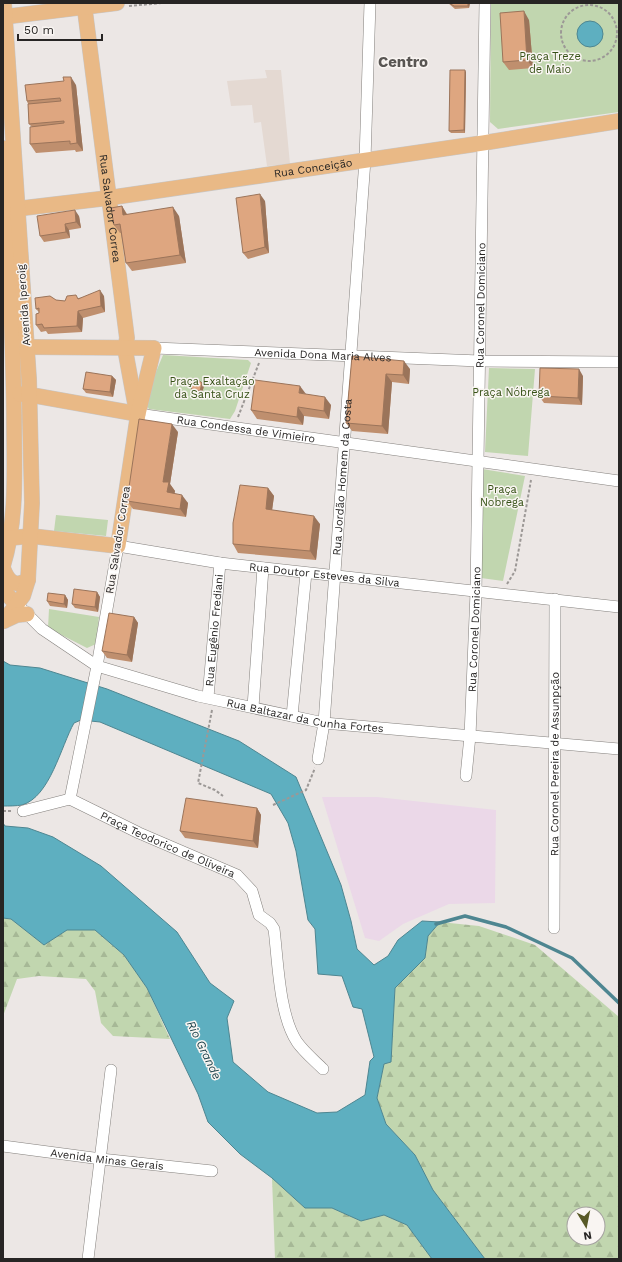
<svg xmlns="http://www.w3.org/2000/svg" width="622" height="1262" font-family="'Work Sans',sans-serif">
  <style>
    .education { fill: #ebd8e8 }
    .built { fill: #e4d9d2 }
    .green { fill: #c1d6af }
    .forest { fill: url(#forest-firs); fill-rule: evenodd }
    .water { fill: #5eafc0; stroke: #4e8691 }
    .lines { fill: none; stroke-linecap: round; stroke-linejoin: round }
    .stream { stroke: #4e8691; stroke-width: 3.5 }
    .minor-casing { stroke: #84807d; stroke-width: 12 }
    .major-casing { stroke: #c7c6c6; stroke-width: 16 }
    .path { stroke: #9c9896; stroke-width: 2; stroke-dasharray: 3 2; stroke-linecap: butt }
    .minor { stroke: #fff; stroke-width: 11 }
    .major { stroke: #e9b986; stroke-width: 15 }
    .wall { fill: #bf8f6e }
    .shaded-wall { fill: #9b745a }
    .building { fill: #dea680; stroke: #9b745a }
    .labels { text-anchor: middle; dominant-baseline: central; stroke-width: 3; stroke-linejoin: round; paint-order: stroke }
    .park-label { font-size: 11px; fill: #375217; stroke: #f9f5f2 }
    .street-label { font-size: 11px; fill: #272524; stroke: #f9f5f2 }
    .water-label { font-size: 12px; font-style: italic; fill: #1f454d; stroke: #f9f5f2 }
    .district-label { font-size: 15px; font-weight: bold; fill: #595653; stroke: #f9f5f2 }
  </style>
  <defs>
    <pattern id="forest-firs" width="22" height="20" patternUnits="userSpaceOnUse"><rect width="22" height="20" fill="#c1d6af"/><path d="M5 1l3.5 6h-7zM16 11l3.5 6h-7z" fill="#a6b896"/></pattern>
  </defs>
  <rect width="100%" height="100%" fill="#ece7e5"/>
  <!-- education -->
  <path class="education" d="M322 797H377L496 810 495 903 449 904 403 924 379 941 365 938Z"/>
  <!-- built -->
  <path class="built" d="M265 70H281L290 164 267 166 261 122 254 123 252 105 231 106 227 81 267 78Z"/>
  <!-- green -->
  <path class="green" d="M491 3H619V112L498 129 490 122Z
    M163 355 248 360 251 363 235 411 230 419 149 409 144 401Z
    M489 368 535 369 528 456 485 452Z
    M482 469 525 476 503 581 481 578Z
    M56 515 108 520 106 536 54 531Z
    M49 609 99 617 96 644 87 648 48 628Z"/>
  <!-- forest -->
  <path class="forest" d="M3 918 11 919 44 945 67 930H95L124 955 147 988 170 1039 113 1036 101 1023 95 991 86 979 39 976 17 979 3 1016Z
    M440 922 479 926 535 945 619 1017V1259H485L433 1190 415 1155 386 1124 377 1098 384 1064 391 1062 395 988 425 958 428 936ZM574 1214H598V1238H574Z
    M272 1178 305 1208H332L361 1221 384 1215 407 1225 432 1259H275Z"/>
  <!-- water -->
  <path class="water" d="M577 34a13 13 0 1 1 26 0a13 13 0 1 1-26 0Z
    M3 661 10 665 40 668 107 689 239 741 296 777 341 885 351 921 357 949 374 965 388 956 398 940 422 921 440 922 428 936 425 958 395 988 391 1062 384 1064 377 1098 386 1124 415 1155 433 1190 485 1259H432L407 1225 384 1215 361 1221 332 1208H305L272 1178 240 1154 208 1122 198 1094 147 988 124 955 95 930H67L44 945 11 919 3 918V823L5 826 28 828 53 837 101 866 177 932 210 983 234 1001 227 1018 233 1062 268 1092 317 1113 337 1112 365 1095 370 1061 374 1057 362 1009 353 1007 342 976 318 974 315 929 308 920 296 851 288 823 271 794 100 722 81 720 74 723C61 746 50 797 22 805 16 806 9 806 3 806Z"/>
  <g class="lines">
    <!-- stream -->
    <path class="stream" d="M436 924 465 916 506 927 572 958 619 1003"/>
    <!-- minor casing -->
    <g class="minor-casing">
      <g id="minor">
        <path id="s1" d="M154 348 480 361 619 362"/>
        <path id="s2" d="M138 414 619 481"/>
        <path id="s3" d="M22 609 42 629 97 666 198 696 324 723 619 749"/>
        <path id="s4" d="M208 697 220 563"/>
        <path d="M253 707 263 568"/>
        <path d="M292 716 306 573"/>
        <path id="s5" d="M318 759 324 723 365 160 370 3"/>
        <path id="s6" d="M466 776 470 736 476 592 485 3"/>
        <path id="s7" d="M70 799 97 666 118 546 220 563 619 607"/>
        <path id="s8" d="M70 799 139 833 237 875 252 891 259 915 270 923 274 929C278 961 279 1015 297 1042 304 1052 315 1061 323 1069"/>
        <path d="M23 811 70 799"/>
        <path id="s9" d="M554 928 555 599"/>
        <path id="s10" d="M3 1146 101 1159 212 1171"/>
        <path d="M88 1259 111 1070"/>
      </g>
    </g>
    <!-- major casing -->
    <g class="major-casing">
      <g id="major">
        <path id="s11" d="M84 3 127 338 125 349 136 409"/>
        <path d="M3 17 117 3"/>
        <path d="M3 148C8 237 13 326 14 415 14 466 18 517 3 566"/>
        <path id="s12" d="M7 210 108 198 483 143 619 121"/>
        <path d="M20 394 37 396 138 414"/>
        <path d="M10 538 31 536 118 546 138 414 154 348 27 347"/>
        <path d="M3 568C8 581 14 588 28 580"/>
        <path d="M3 590 17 605"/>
        <path d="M4 621 23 596 28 580 32 503 29 379 4 3"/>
        <path d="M4 621 17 615 27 614"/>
      </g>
    </g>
    <!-- path -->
    <path class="path" d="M561 33a28 28 0 1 1 56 0a28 28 0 1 1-56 0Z
      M129 6 162 3
      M238 417 259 363
      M507 584 515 571 531 480
      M212 710 198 783 215 790 223 796
      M273 805 306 790 315 768
      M3 811H12"/>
    <!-- minor -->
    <use href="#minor" class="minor"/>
    <!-- major -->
    <use href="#major" class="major"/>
  </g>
  <!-- wall -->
  <path class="wall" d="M448 3H470L469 8 455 9Z
    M529 20 533 68 509 70 503 62Z
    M466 72 465 133H451L449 131Z
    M76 85 83 151 76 152 75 150 36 153 30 144 32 127 29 124 28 104 27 101Z
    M265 201 269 253 248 259 243 253Z
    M122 206 127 214 179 216 186 263 132 271 126 263 121 233H120L114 225Z
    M79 216 81 228 69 230 70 238 44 242 40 236Z
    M104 296 105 312 83 318 82 332 48 334 46 331 41 332 36 325 39 312 36 309 56 300 65 301 78 298Z
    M352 356 410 369 409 384 392 382 388 434 352 431 346 423Z
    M112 376 116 380 113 397 86 393 83 389Z
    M583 376 582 405 544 403 539 396Z
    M204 386 202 393 193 392 192 390Z
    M305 394 331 405 329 419 304 416 303 425 257 419 251 410Z
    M178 432 170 484 175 491 174 494 188 503 186 517 133 509 127 501Z
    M268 488 274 496 272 510 320 524 316 560 238 553 233 544Z
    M97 592 100 597 98 612 75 608 72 604Z
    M65 595 68 600 67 608 50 606 47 601Z
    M134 617 138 623 132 662 107 658 102 651Z
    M257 808 261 815 258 848 185 838 180 831Z"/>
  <!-- shaded-wall -->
  <path class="shaded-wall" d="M468 3H470L469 8 468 6Z
    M524 11 529 20 533 68 527 60Z
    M465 70 466 72 465 133 464 130Z
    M71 77 76 85 83 151 77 143Z
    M260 194 265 201 269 253 265 247Z
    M122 206 127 215H123Z
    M173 207 179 216 186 263 180 255Z
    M75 210 79 216 81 228 76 222Z
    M65 224 69 230 70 238 66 232Z
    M100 290 104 296 105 312 101 306Z
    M78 311 83 318 82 332 77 326Z
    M404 361 410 369 409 384 403 375Z
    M579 369 583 376 582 405 578 398Z
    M386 374 392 382 388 434 382 426Z
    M112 376 116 380 113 397 110 392Z
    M202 383 204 386 202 393 200 391Z
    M300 386 306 394 299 393Z
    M325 397 331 405 329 419 324 411Z
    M298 407 304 416 303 425 297 417Z
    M172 424 178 432 170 484 175 491 173 501 167 492 163 482Z
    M268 488 274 496 271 518 266 509Z
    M182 495 188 503 186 517 180 509Z
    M314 516 320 524 316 560 310 551Z
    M97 592 100 597 98 612 95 607Z
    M65 595 68 600 67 608 64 604Z
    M134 617 138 623 132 662 127 655Z
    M257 808 261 815 258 848 253 841Z"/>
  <!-- building -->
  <path class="building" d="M449 3H468V6H454Z
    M524 11 527 60 503 62 500 13Z
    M450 70H465L464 130 449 131Z
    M63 77H71L77 143 70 144V141L30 144V127L64 123V121L29 124 28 104 61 101 60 98 27 101 25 85 64 81Z
    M260 194 265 247 243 253 236 198Z
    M122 206 123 215 173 207 180 255 126 263 120 224 114 225 111 208Z
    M75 210 76 222 65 224 66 232 40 236 37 216Z
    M100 290 101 306 78 311 77 326 44 328 42 324 36 325V314L39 313V308L36 309 35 298 50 296 56 300 65 301 67 296 76 295 78 299Z
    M352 356 404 361 403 375 386 374 382 426 346 423Z
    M540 368 579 369 578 398 539 396Z
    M86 372 112 376 110 392 83 389Z
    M196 378 202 383 200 391 192 390 190 382Z
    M255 380 300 386 299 393 325 397 324 411 298 407 297 417 251 410Z
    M139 419 172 424 163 482H169L167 492 182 495 180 509 127 501Z
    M240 485 268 488 266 509 314 516 310 551 233 544V523Z
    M74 589 97 592 95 607 72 604Z
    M48 593 65 595 64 604 47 601Z
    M109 613 134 617 127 655 102 651Z
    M186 798 257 808 253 841 180 831Z"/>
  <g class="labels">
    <!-- park labels -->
    <g class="park-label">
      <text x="550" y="56">Praça Treze<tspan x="550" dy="13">de Maio</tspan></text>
      <text x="212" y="381">Praça Exaltação<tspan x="212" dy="13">da Santa Cruz</tspan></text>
      <text x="511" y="392">Praça Nóbrega</text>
      <text x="502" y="489">Praça<tspan x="502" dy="13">Nobrega</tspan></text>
    </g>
    <!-- street labels -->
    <g class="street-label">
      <text stroke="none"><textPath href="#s12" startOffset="309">Rua Conceição</textPath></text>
      <text stroke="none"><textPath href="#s11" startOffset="207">Rua Salvador Correa</textPath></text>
      <text transform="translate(24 305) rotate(-94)">Avenida Iperoig</text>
      <text stroke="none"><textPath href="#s6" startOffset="471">Rua Coronel Domiciano</textPath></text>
      <text stroke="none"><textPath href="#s1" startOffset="169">Avenida Dona Maria Alves</textPath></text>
      <text stroke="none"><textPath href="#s2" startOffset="109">Rua Condessa de Vimieiro</textPath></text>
      <text stroke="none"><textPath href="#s5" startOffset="283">Rua Jordão Homem da Costa</textPath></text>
      <text transform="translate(118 540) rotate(-81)">Rua Salvador Correa</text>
      <text stroke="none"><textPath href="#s7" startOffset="466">Rua Doutor Esteves da Silva</textPath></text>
      <text stroke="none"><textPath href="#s4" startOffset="67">Rua Eugênio Frediani</textPath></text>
      <text stroke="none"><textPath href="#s6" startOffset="147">Rua Coronel Domiciano</textPath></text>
      <text stroke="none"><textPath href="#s3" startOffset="309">Rua Baltazar da Cunha Fortes</textPath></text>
      <text stroke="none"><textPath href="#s9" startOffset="164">Rua Coronel Pereira de Assunpção</textPath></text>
      <text stroke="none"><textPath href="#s8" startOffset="108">Praça Teodorico de Oliveira</textPath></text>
      <text stroke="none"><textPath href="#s10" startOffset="105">Avenida Minas Gerais</textPath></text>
    </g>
    <!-- water labels -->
    <g class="water-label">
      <text transform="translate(204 1050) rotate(64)">Rio Grande</text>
    </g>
    <!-- district labels -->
    <g class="district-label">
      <text x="403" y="62">Centro</text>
    </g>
  </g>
  <!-- border -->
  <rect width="622" height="1262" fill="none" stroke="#272524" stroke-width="8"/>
  <!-- north arrow -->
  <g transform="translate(586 1226) rotate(170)"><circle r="19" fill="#f9f5f2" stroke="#a5a2a0"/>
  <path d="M0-3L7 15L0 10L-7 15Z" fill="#585926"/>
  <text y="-6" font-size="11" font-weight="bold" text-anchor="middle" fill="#272524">N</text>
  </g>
  <!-- scale -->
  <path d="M18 34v6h84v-6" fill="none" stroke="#272524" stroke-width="2"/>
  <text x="24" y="34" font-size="12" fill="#272524" stroke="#f9f5f2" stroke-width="3" paint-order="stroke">50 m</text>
</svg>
